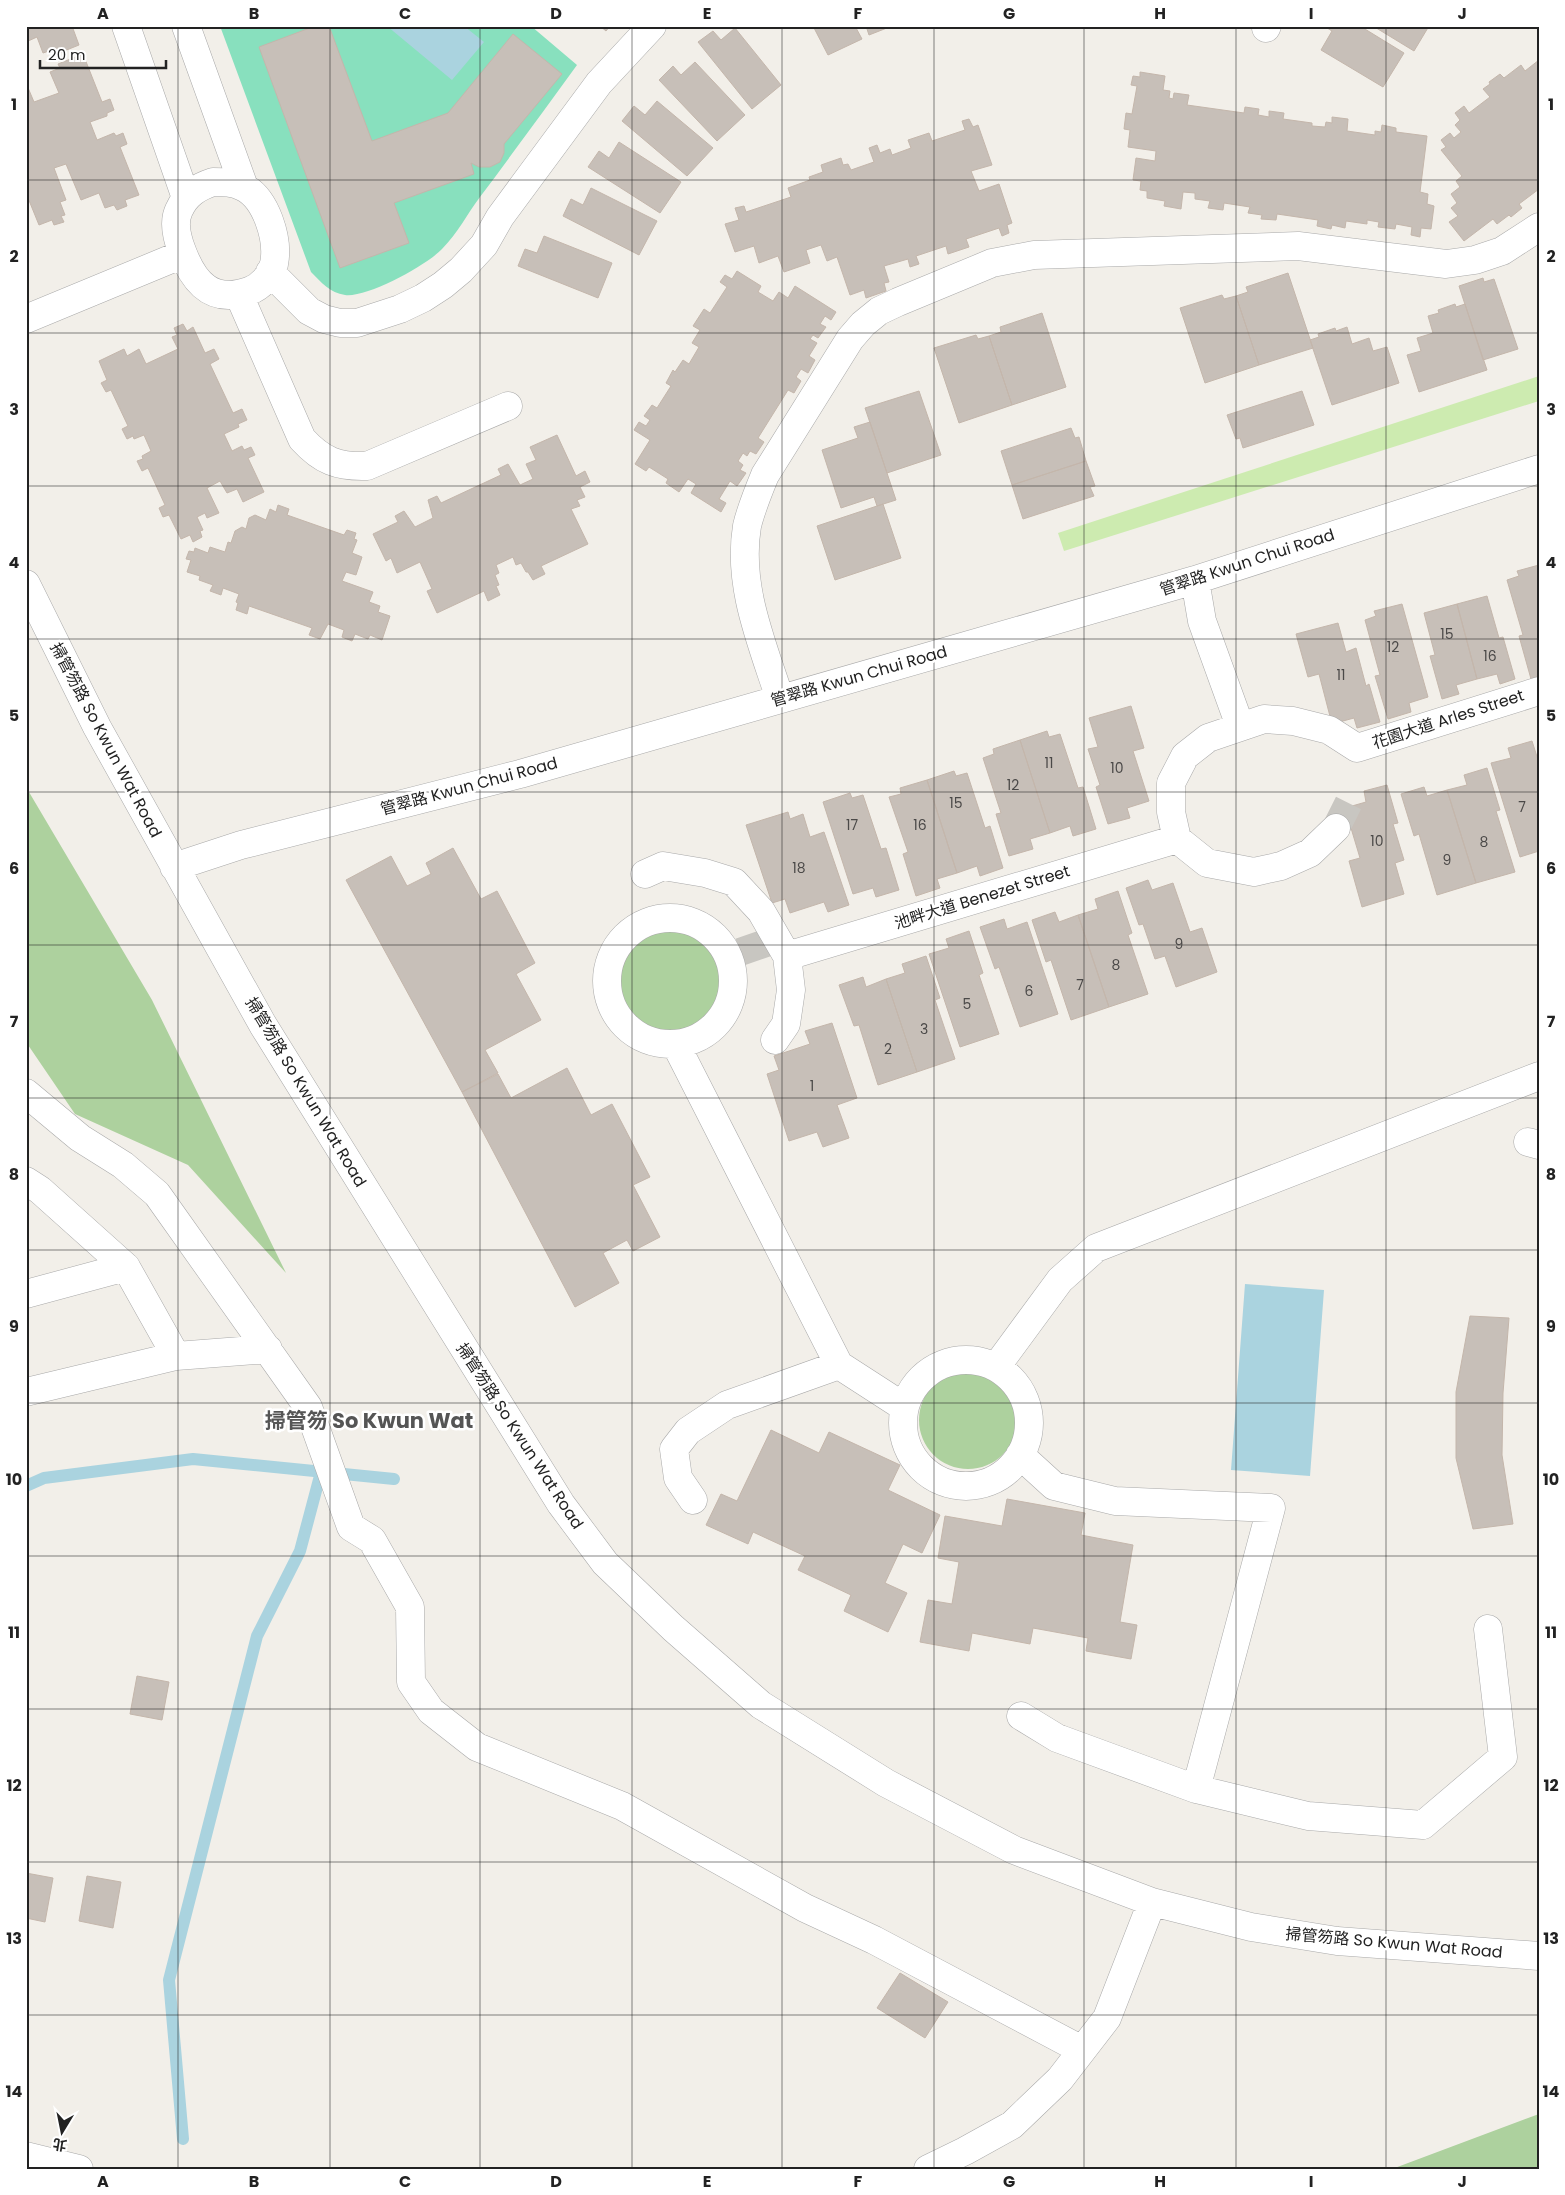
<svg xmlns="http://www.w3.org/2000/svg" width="1565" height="2195" font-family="Poppins,'Noto Sans TC',sans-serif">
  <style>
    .grass { fill: #cdebb0 }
    .forest { fill: #add19e }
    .pitch { fill: #88e0be }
    .water { fill: #aad3df }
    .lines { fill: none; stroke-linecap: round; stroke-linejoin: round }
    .stream { stroke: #aad3df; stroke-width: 12 }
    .building { fill: #c7bfb8; stroke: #c4b6ab }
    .minor-tunnel { stroke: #c8c6c1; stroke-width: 28; stroke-dasharray: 28 14; stroke-linecap: butt }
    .minor-casing { stroke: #a9a9a9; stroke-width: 29 }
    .minor { stroke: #fff; stroke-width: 28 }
    .grid { fill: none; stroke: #222; stroke-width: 1; stroke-opacity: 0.55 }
    .labels { text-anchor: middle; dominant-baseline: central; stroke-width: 5; stroke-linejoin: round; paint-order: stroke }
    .number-label { font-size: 14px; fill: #4b4948 }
    .street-label { font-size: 16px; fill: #222; stroke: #fff }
    .district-label { font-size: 21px; font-weight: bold; fill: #555; stroke: #fff }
    .neatline { fill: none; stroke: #222; stroke-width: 2 }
    .grid-label { font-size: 16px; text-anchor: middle; font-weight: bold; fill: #222 }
  </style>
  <rect width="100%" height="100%" fill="#f2efe9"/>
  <!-- grass -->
  <path class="grass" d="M1539 376V401L1064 551 1058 533Z"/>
  <!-- forest -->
  <path class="forest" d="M26 787 152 1000 286 1273 188 1165 75 1114 26 1042Z
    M619 980a52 52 0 1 1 104 0a52 52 0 1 1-104 0Z
    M919 1420a49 49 0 1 1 98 0a49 49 0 1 1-98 0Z
    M1539 2114V2169H1392Z"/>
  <!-- pitch -->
  <path class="pitch" d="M220 26H531L577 65C545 109 513 153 480 197 467 214 458 233 442 249 427 265 367 298 345 295 330 293 321 282 311 272Z"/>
  <!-- water -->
  <path class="water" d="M387 26H464L484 42 452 80Z
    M1245 1284 1324 1290 1310 1476 1231 1470Z"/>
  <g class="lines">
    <!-- stream -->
    <path class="stream" d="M26 1486 44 1478 193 1459 394 1479
      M183 2139 169 1980 257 1636 300 1551 321 1472"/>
  </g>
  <!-- building -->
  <path class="building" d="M26 26H72L79 45 54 55 52 50 43 53 37 37 26 42Z
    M315 26H329L372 141 448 113 513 34 562 74 504 144V153L500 162 490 167H479L471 163 474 174 394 203 409 243 340 268 259 47Z
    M600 26H610L606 31Z
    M813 26H855L862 39 828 55Z
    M866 26H892L869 35Z
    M1324 26H1360L1404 53 1383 87 1321 50 1332 31Z
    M1373 26H1429L1414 51Z
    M735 28 781 85 752 109 698 42 713 31 721 40Z
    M83 54 102 102 110 99 114 110 107 113V116L90 122 97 140 114 133 116 136 123 133 127 144 120 147 139 195 125 200 127 206 117 210 114 205 105 208 99 193 81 200 66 164 54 168 66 200 60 202 65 215 61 216 64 222 54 225 52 220 39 225 26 193V83L34 102 59 93 50 72 60 68 58 64Z
    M1539 60V189L1519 204 1522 208 1511 217 1509 215 1497 224 1493 219 1464 241 1449 222 1458 216 1451 208 1457 203 1451 194 1460 187 1456 181 1462 176 1441 150 1446 147 1441 140 1450 133 1454 138 1461 132 1455 125 1460 120 1455 113 1464 106 1469 113 1490 97 1483 89 1490 84 1489 82 1500 74 1504 78 1521 65 1525 71Z
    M695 62 745 115 717 141 659 80 673 66 681 75Z
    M1140 72 1165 76 1163 90 1170 91 1169 98 1173 99 1174 93 1189 95 1187 105 1244 113 1245 107 1259 109 1258 115 1269 117V111L1284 113 1283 119 1312 123V126L1325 127 1326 122 1332 123V117L1348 119 1347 131 1375 135V131L1381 132 1382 125 1396 128V132L1427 136 1420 192 1428 194 1427 204 1434 206 1431 229 1421 228 1420 237 1411 235 1412 227 1396 224 1395 229 1378 227 1379 222 1367 220V224L1346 221 1345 228 1332 225 1331 229 1317 226 1318 220 1277 214 1276 220 1261 219 1262 215 1248 213 1250 207 1224 203 1223 210 1208 208 1210 201 1195 199V193L1183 192 1181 209 1164 206 1165 201 1147 198V191L1140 190 1141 181 1133 180 1136 158 1155 161 1156 151 1128 147 1130 130 1124 129 1126 113 1132 114 1137 86 1131 85 1133 76 1140 77Z
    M657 101 713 148 687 176 622 121 634 106 645 115Z
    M969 119 973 127 978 125 992 165 971 171 979 191 999 184 1012 223 1007 225 1009 233 1002 236 999 228 966 239 969 247 948 254 946 246 916 256 919 264 910 267 908 259 884 266 889 282 884 283 886 291 866 298 864 290 850 295 837 257 827 261 821 245 806 250 810 263 784 272 778 256 759 263 754 246 735 252 725 224 739 220 735 208 744 206 746 212 791 197 788 188 810 180 809 177 823 172 821 165 841 158 843 165 848 164 851 170 874 162 869 148 877 145 880 153 890 149 892 155 911 148 908 140 929 133 932 141 965 130 962 121Z
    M619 142 681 182 660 213 588 167 599 151 609 158Z
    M591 188 657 221 639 255 563 216 571 199 583 205Z
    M544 236 612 263 598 298 518 266 525 249 537 253Z
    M737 271 761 286 758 292 773 301 779 292 788 298 795 286 836 312 831 320 825 316 820 324 826 327 818 338 813 335 810 339 817 343 809 356 815 360 808 373 801 369 796 377 801 381 794 393 788 390 758 438 764 442 756 454 750 451 747 456 743 453 738 461 743 465 740 470 746 473 737 486 730 481 719 499 726 503 721 512 691 493 696 484 688 479 679 492 666 483 668 479 649 467 646 471 635 464 650 440 634 430 639 422 646 426 650 420 644 416 652 405 657 408 671 386 666 383 673 370 675 372 683 360 689 364 699 347 692 343 700 330 693 326 704 309 710 313 727 287 720 282 725 275 732 279Z
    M1288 273 1313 348 1259 365 1236 296 1248 292 1246 287Z
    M1483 278 1484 282 1494 279 1518 349 1483 360 1459 286Z
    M1222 295 1224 299 1236 296 1259 365 1205 383 1180 308Z
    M1455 304 1456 307 1465 304 1487 370 1419 392 1407 355 1421 351 1417 338 1433 333 1428 316 1439 313 1438 310Z
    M1042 313 1066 387 1012 405 989 336 1001 332 1000 327Z
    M183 324 187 331 193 327 205 353 214 349 219 359 210 364 233 413 242 409 247 420 238 424 239 427 224 434 232 451 242 446 244 450 251 447 255 455 248 458 264 492 243 502 237 489 227 493 220 481 207 488 219 513 207 518 205 513 197 517 203 530 200 531 202 537 193 542 190 535 181 539 169 515 163 517 159 508 165 505 148 468 142 471 137 461 143 459 142 456 151 451 144 435 134 439 133 436 127 439 122 429 128 426 111 390 106 392 101 383 107 380 99 361 124 349 127 356 139 349 146 364 178 349 172 337 177 335 174 328Z
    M1347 327 1352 344 1369 338 1373 351 1387 347 1399 383 1332 405 1310 340 1319 337 1318 334 1335 328 1336 331Z
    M976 335 978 339 989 336 1012 405 959 423 934 348Z
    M919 391 941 455 887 473 865 408Z
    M1302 391 1314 425 1243 448 1240 438 1236 439 1227 415Z
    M870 422 896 500 877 506 874 497 841 508 822 450 858 438 854 427Z
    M1071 428 1075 438 1079 437 1086 461 1012 485 1001 451Z
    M557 435 576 476 585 471 590 482 580 487 585 497 577 500 580 506 571 509 588 544 541 566 545 574 533 580 528 572H526L521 563 516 565 513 557 496 565 499 573 495 575 499 585 496 586 500 595 488 601 484 591 437 613 427 591 432 589 420 562 397 573 391 558 386 561 373 534 398 522 395 516 404 511 415 527 433 518 428 500 437 496 441 503 501 475 498 469 508 464 520 485 533 479 526 464 536 460 530 447Z
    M1086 461 1095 486 1090 487 1094 496 1023 519 1012 485Z
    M883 504 901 558 835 580 817 526Z
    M278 505 289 509 287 515 344 535 347 530 356 533 354 539 357 540 352 553 362 557 356 575 346 572 342 581 373 592 369 602 380 606 378 612 390 616 382 640 370 635 368 639 355 634 352 641 342 637 344 630 328 624 320 639 309 635 312 628 249 606 247 614 236 610 238 603 236 602 239 594 223 588 221 595 210 591 213 585 199 580 200 576 187 572 191 560 186 559 189 551 194 552 195 548 208 553 210 547 225 552 228 542 231 543 235 531 242 527 246 529 249 518 255 515 266 520 270 509 276 512Z
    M1539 565V676L1531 679 1519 636 1523 635 1507 580 1519 576 1517 571Z
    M1487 596 1499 638 1503 637 1515 679 1500 684 1497 674 1477 679 1457 604Z
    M1402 604 1428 697 1409 703 1411 712 1388 719 1375 676 1380 675 1365 620 1376 616 1374 611Z
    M1457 604 1477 679 1456 685 1459 694 1442 699 1430 656 1435 655 1424 613Z
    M1338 623 1346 652 1356 648 1366 686 1369 684 1380 722 1357 728 1354 718 1332 724 1319 674 1308 677 1296 634Z
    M1131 706 1144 748 1133 751 1149 801 1127 808 1130 818 1108 824 1096 787 1100 785 1088 749 1098 747 1089 718Z
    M1047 731 1049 737 1060 734 1078 788 1083 787 1096 829 1073 836 1070 826 1050 833 1020 740Z
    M1020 740 1050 833 1030 839 1033 849 1009 856 996 814 1001 813 983 758 994 754 993 749Z
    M1532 741 1539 763V851L1520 857 1491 763 1511 758 1508 748Z
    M1487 768 1500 810 1496 811 1515 872 1476 883 1447 790 1467 785 1464 775Z
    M954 771 956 776 967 773 985 828 990 826 1003 868 980 876 977 866 957 873 927 780Z
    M927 780 957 873 937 879 940 888 916 896 903 854 908 852 889 797 901 794 900 788Z
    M1387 785 1398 823 1393 824 1404 860 1395 863 1404 894 1362 907 1349 861 1360 858 1345 808 1366 802 1364 791Z
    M1424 787 1427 796 1447 790 1476 883 1437 895 1419 834 1414 836 1401 794Z
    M850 793 852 798 863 795 881 849 886 848 899 890 876 897 873 888 853 894 823 802Z
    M788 812 790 819 803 814 810 837 824 832 849 905 828 912 824 902 790 913 785 899 772 903 746 825Z
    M453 848 481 899 497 891 535 963 516 974 541 1020 485 1050 498 1073 462 1092 346 880 391 856 407 886 431 874 426 863Z
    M1148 880 1152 890 1173 883 1190 932 1202 928 1217 972 1176 987 1165 956 1155 959 1143 924 1139 925 1126 888Z
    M1118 891 1132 933 1128 935 1148 994 1109 1007 1078 915 1098 909 1095 899Z
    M1055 912 1059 922 1078 915 1109 1007 1071 1020 1051 960 1046 962 1032 920Z
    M1004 919 1007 929 1027 922 1058 1014 1020 1027 999 967 995 969 980 927Z
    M969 931 983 973 979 975 999 1034 960 1047 929 954 949 948 946 939Z
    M926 956 940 998 935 1000 955 1059 917 1072 886 979 905 973 902 964Z
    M863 977 866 987 886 979 917 1072 878 1085 859 1025 854 1026 839 985Z
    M832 1023 857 1098 837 1105 849 1138 823 1147 817 1132 789 1141 767 1074 779 1070 774 1056 810 1044 805 1031Z
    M567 1068 591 1115 612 1104 650 1177 633 1185 660 1237 633 1251 627 1240 603 1253 619 1283 575 1307 462 1092 498 1074 511 1098Z
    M1470 1316 1509 1318 1503 1393 1502 1455 1513 1524 1473 1529 1456 1458V1392Z
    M771 1430 819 1453 829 1432 900 1465 888 1490 940 1515 922 1553 903 1544 885 1583 907 1593 888 1632 844 1611 851 1595 798 1570 805 1556 753 1532 748 1544 706 1525 721 1494 737 1501Z
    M1007 1499 1085 1513 1081 1535 1133 1545 1120 1622 1137 1625 1131 1659 1086 1651 1088 1638 1033 1628 1030 1644 972 1633 969 1651 920 1642 928 1600 952 1604 959 1562 938 1558 945 1516 1002 1526Z
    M137 1676 169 1682 162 1720 130 1714Z
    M26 1873 53 1878 45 1922 26 1918Z
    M87 1876 121 1882 113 1928 79 1921Z
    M900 1973 948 2002 925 2038 877 2008Z"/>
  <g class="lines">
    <!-- minor-tunnel -->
    <path class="minor-tunnel" d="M1336 828 1349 802
      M740 952 766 943"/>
    <!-- minor casing -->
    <g class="minor-casing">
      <path id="minor" d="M126 26 186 198
        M186 26 244 187
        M1266 28 1267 26
        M213 182C224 182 233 182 243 187 266 198 279 239 274 264 271 275 261 287 249 291 212 304 194 283 182 251 177 238 173 222 179 210 186 194 198 187 213 182Z
        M270 272 309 311 324 319 340 323H357L400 309 423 298 443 285 461 270 484 245 500 217 599 83 652 26
        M239 295 302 439C322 461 338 467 367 466L508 406
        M26 319 183 254
        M1195 580 1202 621 1240 726
        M26 584 97 727 263 1025 561 1504 605 1563 673 1628 761 1705 886 1783 1014 1850 1152 1902 1251 1927 1337 1941 1539 1956
        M780 699C762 643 737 586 747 526 751 509 758 492 765 475L850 339 863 324 879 311 898 302 992 263 1034 255 1298 246 1446 264 1475 260 1502 251 1539 227
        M1336 828 1310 853 1281 866 1254 872 1207 863 1177 839 1171 812V783L1185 756 1208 738 1264 719 1293 721 1329 730 1357 748 1539 691
        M174 867 241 845 520 774 1195 580 1539 469
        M645 874 663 866 705 873 734 882 761 911 787 956 791 990 786 1024 775 1040
        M607 981a63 63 0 1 1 126 0a63 63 0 1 1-126 0Z
        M787 956 1177 839
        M676 1045 839 1365 904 1407
        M26 1093 80 1138 123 1165 157 1194 308 1407 351 1527 372 1540 410 1607 411 1682 431 1711 477 1747 622 1806 805 1908 874 1940 1082 2050
        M1528 1142 1539 1145
        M26 1181 40 1190 126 1267 176 1356
        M26 1294 126 1267
        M903 1423a63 63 0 1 1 126 0a63 63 0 1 1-126 0Z
        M996 1367 1060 1280 1096 1248 1539 1076
        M26 1392 176 1356 268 1349
        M1020 1455 1054 1486 1115 1501 1271 1508 1196 1789
        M693 1500 678 1478 674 1449 688 1431 727 1405 839 1365
        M1021 1716 1057 1738 1196 1789 1308 1816 1423 1825 1503 1757 1488 1629
        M26 2156 79 2169
        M928 2169 965 2151 1012 2125 1060 2079 1107 2018 1152 1902"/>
    </g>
    <!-- minor -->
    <use href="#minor" class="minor"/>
  </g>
  <!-- grid -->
  <path class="grid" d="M178 26V2169M330 26V2169M480 26V2169M632 26V2169M782 26V2169M934 26V2169M1084 26V2169M1236 26V2169M1386 26V2169M26 180H1539M26 333H1539M26 486H1539M26 639H1539M26 792H1539M26 945H1539M26 1098H1539M26 1250H1539M26 1403H1539M26 1556H1539M26 1709H1539M26 1862H1539M26 2015H1539"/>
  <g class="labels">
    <!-- number labels -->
    <g class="number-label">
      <text x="1447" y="634">15</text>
      <text x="1393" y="647">12</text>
      <text x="1490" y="656">16</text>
      <text x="1341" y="675">11</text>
      <text x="1049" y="763">11</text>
      <text x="1117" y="768">10</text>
      <text x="1013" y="785">12</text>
      <text x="956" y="803">15</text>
      <text x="1522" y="807">7</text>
      <text x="852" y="825">17</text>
      <text x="920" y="825">16</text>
      <text x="1377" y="841">10</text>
      <text x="1484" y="842">8</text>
      <text x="1447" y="860">9</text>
      <text x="799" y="868">18</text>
      <text x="1179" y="944">9</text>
      <text x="1116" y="965">8</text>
      <text x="1080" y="985">7</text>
      <text x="1029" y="991">6</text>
      <text x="967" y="1004">5</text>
      <text x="924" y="1029">3</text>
      <text x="888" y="1049">2</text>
      <text x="812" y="1086">1</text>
    </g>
    <!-- street labels -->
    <g class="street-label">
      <text transform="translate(1247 562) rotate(-18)">管翠路 Kwun Chui Road</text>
      <text transform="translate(859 676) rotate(-16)">管翠路 Kwun Chui Road</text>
      <text transform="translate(1448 719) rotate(-18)">花園大道 Arles Street</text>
      <text transform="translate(106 740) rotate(62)">掃管笏路 So Kwun Wat Road</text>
      <text transform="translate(469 786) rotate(-15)">管翠路 Kwun Chui Road</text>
      <text transform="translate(982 897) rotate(-17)">池畔大道 Benezet Street</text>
      <text transform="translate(306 1092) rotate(59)">掃管笏路 So Kwun Wat Road</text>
      <text transform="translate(520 1436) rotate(57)">掃管笏路 So Kwun Wat Road</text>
      <text transform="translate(1394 1943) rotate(5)">掃管笏路 So Kwun Wat Road</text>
    </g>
    <!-- district labels -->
    <g class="district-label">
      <text x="369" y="1420">掃管笏 So Kwun Wat</text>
    </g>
  </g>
  <!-- border -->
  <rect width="1565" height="2195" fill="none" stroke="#ffffff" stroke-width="55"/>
  <!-- north arrow -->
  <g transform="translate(62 2132) rotate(190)" stroke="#ffffff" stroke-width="4" paint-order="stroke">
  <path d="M0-4L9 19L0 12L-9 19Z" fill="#222222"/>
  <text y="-8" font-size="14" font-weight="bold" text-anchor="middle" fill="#222222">北</text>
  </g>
  <!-- scale -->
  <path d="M40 60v8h126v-8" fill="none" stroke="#222222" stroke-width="2.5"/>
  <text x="48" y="60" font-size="15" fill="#222222" stroke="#ffffff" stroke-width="4" paint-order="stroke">20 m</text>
  <rect x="28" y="28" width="1510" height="2140" class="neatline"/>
  <g class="grid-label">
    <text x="103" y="19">A</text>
    <text x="254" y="19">B</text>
    <text x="405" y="19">C</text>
    <text x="556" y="19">D</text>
    <text x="707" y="19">E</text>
    <text x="858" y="19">F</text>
    <text x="1009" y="19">G</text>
    <text x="1160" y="19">H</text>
    <text x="1311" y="19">I</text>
    <text x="1462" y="19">J</text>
    <text x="14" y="110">1</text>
    <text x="1551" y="110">1</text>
    <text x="14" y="262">2</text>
    <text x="1551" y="262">2</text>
    <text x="14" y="415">3</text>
    <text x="1551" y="415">3</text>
    <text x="14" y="568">4</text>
    <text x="1551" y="568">4</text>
    <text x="14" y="721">5</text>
    <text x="1551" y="721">5</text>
    <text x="14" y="874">6</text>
    <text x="1551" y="874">6</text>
    <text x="14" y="1027">7</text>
    <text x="1551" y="1027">7</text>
    <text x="14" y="1180">8</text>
    <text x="1551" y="1180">8</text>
    <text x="14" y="1332">9</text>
    <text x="1551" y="1332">9</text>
    <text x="14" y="1485">10</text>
    <text x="1551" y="1485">10</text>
    <text x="14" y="1638">11</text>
    <text x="1551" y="1638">11</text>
    <text x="14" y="1791">12</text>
    <text x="1551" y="1791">12</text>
    <text x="14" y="1944">13</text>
    <text x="1551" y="1944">13</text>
    <text x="14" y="2097">14</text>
    <text x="1551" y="2097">14</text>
    <text x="103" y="2187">A</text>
    <text x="254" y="2187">B</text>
    <text x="405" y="2187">C</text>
    <text x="556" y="2187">D</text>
    <text x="707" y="2187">E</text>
    <text x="858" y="2187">F</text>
    <text x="1009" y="2187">G</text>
    <text x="1160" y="2187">H</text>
    <text x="1311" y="2187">I</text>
    <text x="1462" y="2187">J</text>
  </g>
</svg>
